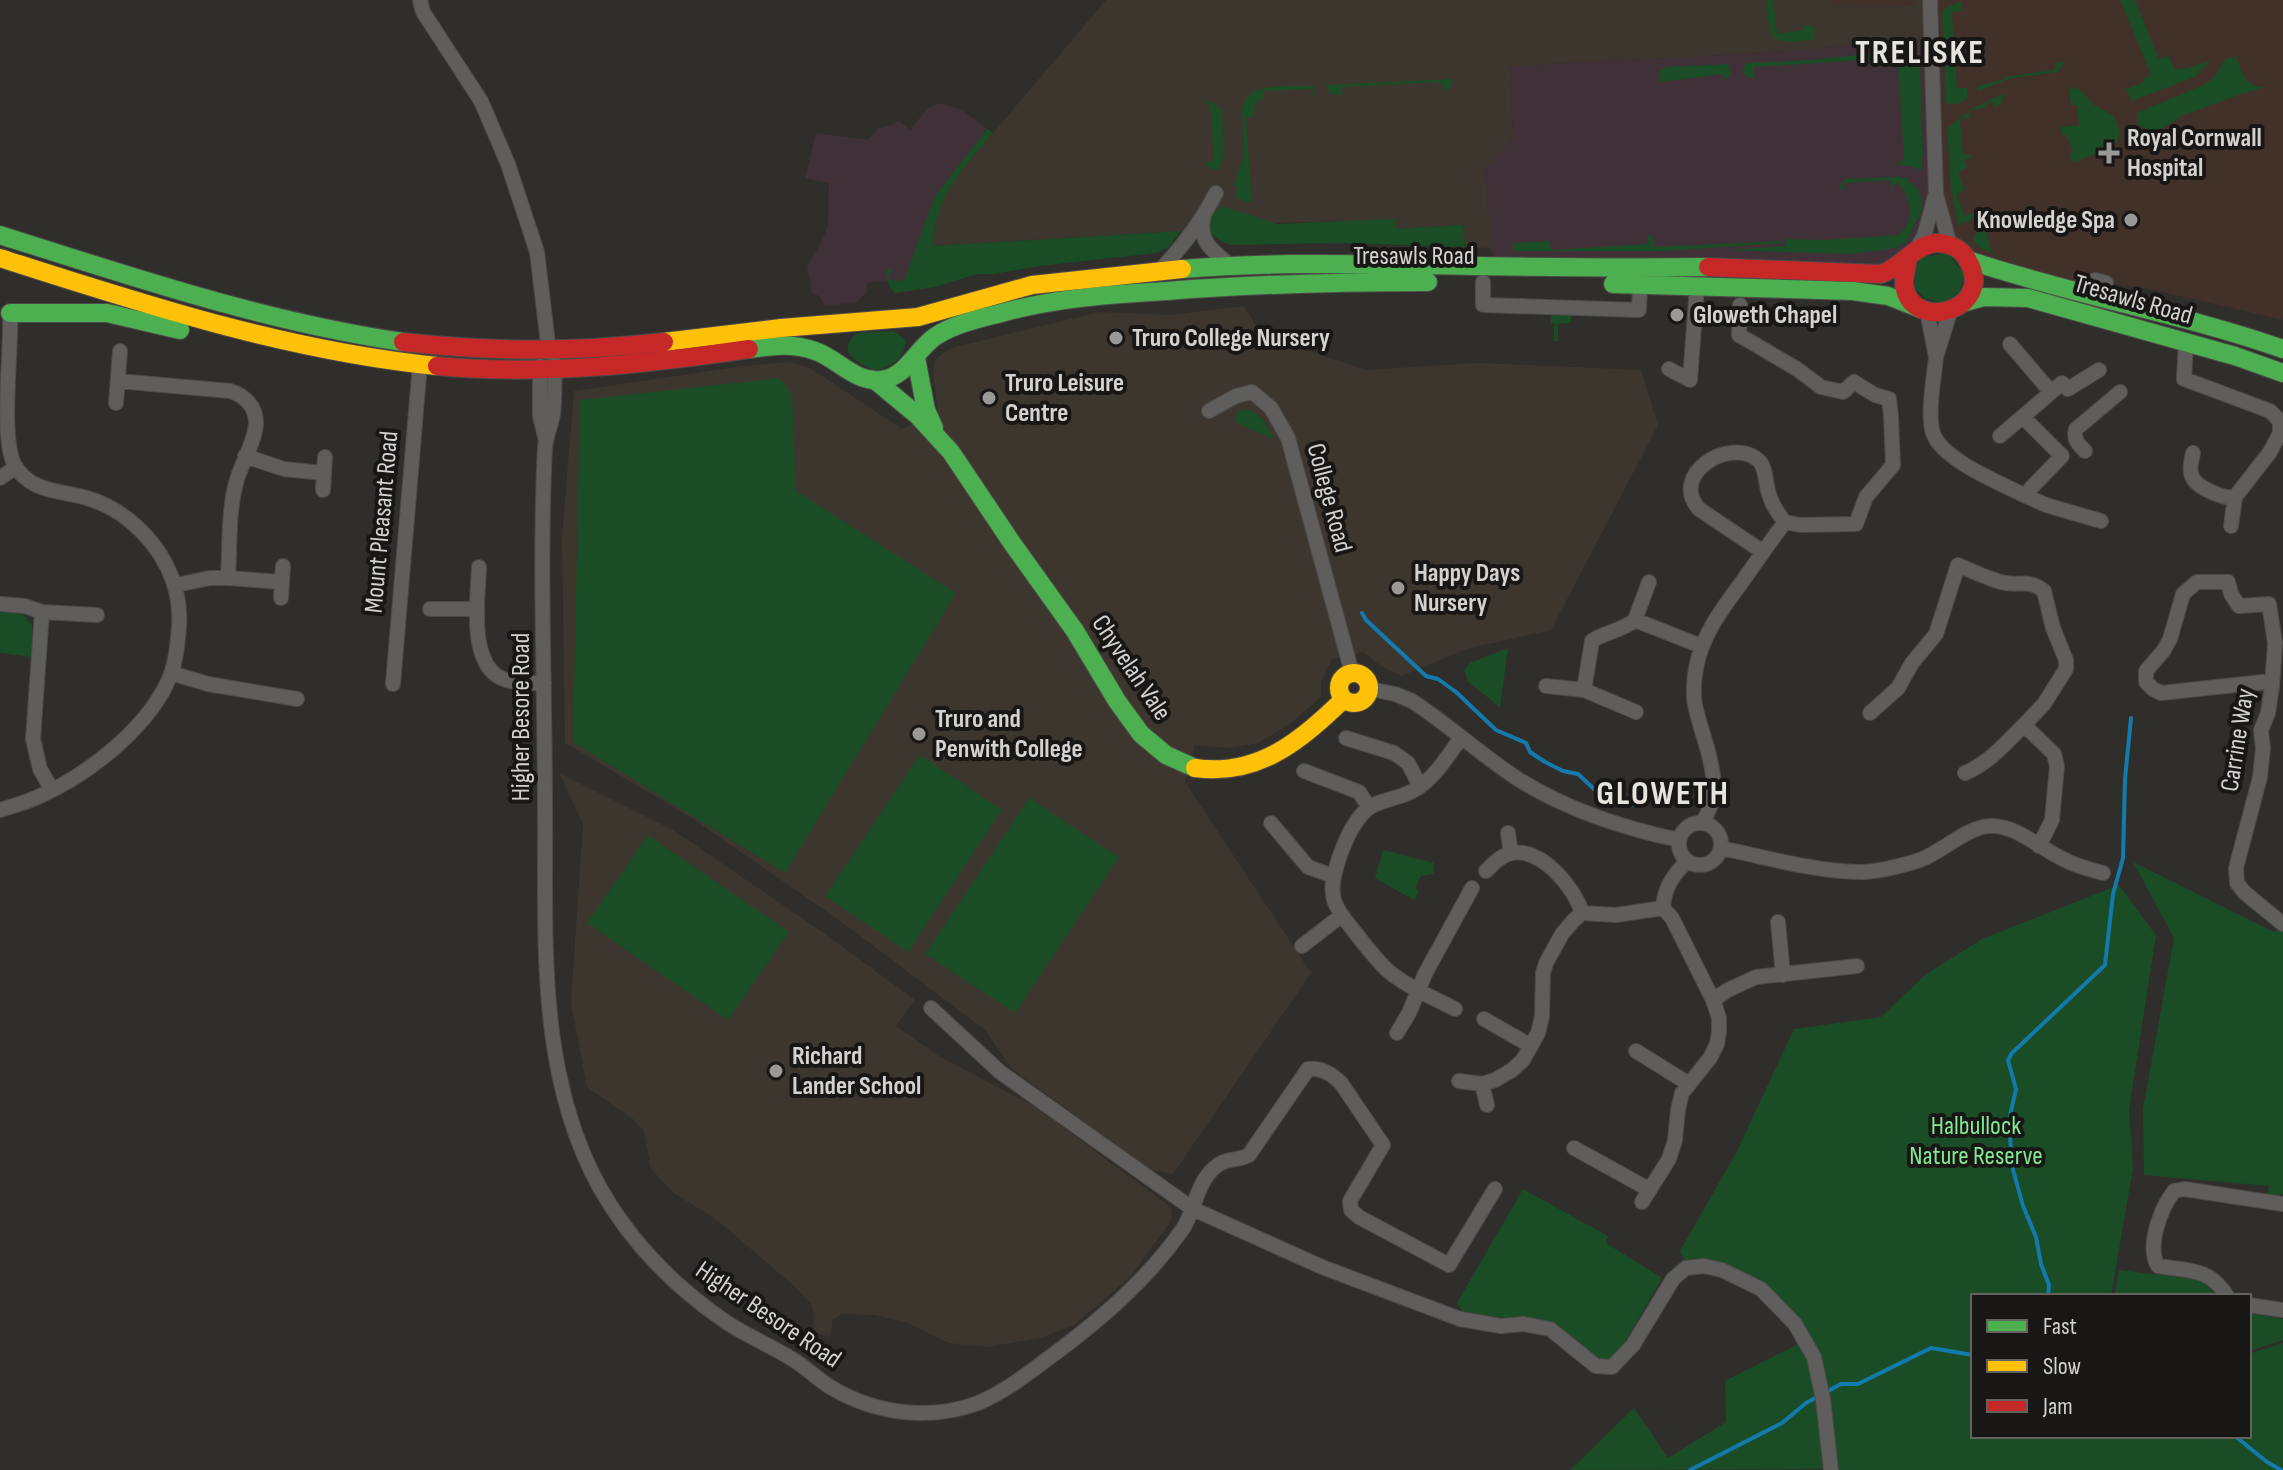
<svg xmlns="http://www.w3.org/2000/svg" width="2283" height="1470" font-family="'Sofia Sans Condensed',sans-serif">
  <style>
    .commercial { fill: #403038 }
    .built { fill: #3d362e }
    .medical { fill: #413129 }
    .green { fill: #1a4c25 }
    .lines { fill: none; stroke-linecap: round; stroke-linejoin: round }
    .stream { stroke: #137aad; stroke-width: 4 }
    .street-casing { stroke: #4d4b49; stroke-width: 16 }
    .fast-casing { stroke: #4d4b49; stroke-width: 20 }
    .slow-casing { stroke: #4d4b49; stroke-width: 20 }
    .jam-casing { stroke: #4d4b49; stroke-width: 20 }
    .street { stroke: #5f5e5c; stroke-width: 14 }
    .fast { stroke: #4caf50; stroke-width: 18 }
    .slow { stroke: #ffc107; stroke-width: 18 }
    .jam { stroke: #c62828; stroke-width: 18 }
    .poi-dot { fill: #9b9996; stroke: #181715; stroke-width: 3 }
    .labels { text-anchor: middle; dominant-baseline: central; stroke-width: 8; stroke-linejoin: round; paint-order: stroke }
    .poi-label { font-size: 26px; font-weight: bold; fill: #d4d2cf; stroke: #181715; text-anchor: start }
    .street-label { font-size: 26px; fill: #d4d2cf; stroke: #181715 }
    .park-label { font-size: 26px; fill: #81e992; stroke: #181715 }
    .district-label { font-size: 34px; font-weight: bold; letter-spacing: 2px; fill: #e7e3dd; stroke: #181715 }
  </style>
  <rect width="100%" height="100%" fill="#302e2b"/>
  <!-- commercial -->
  <path class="commercial" d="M1931 39 1935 181 1924 236 1896 269 1501 267 1491 250 1485 168 1513 137 1510 66 1762 53Z
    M939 103 962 110 993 133 960 172 935 220 933 246 918 247 907 273 914 291 895 293 888 280 868 283 866 293 856 302 825 306 819 296 812 293 807 267 821 243 828 226 829 183 805 178 816 133 868 140 879 128 894 124 898 120 910 130 927 109Z"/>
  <!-- built -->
  <path class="built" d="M1106 0H1930L1931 39 1762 53 1510 66 1513 137 1485 169 1491 248 1465 247 1463 225 1395 229V220L1208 225 1181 231 933 246 935 220 939 207 947 191 960 172Z
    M1244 306 1258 329 1270 338 1366 370 1477 363 1641 370 1658 425 1551 630 1466 649 1402 676 1382 667 1364 652 1332 659 1321 682V697L1290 724 1258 743 1227 748 1195 745 1185 782 1311 973 1173 1174 1151 1170 1012 1069 985 1030 850 928 692 818 565 743 562 537 574 391 744 366 789 362 810 368 902 429 938 411 933 373 935 360 951 348 1100 312 1170 315Z
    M559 773 673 830 821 931 915 1000 896 1026 939 1056 1037 1108 1172 1208 1171 1221 1130 1277 1074 1325 1040 1338 987 1347 949 1343 905 1322 875 1315 843 1314 833 1319 830 1337 812 1332 814 1319 812 1305 795 1287 717 1220 675 1194 651 1169 644 1131 633 1119 587 1087 571 1003 583 824Z"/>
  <!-- medical -->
  <path class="medical" d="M1833 0H1914L1915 6 1833 4Z
    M1930 0H2283V320L2150 289 2106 283 2091 289 1968 260 1945 219Z"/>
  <!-- green -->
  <path class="green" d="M1767 0H1773L1777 34 1804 30V26L1811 25 1815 30 1813 40C1770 44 1769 43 1767 0Z
    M2120 0H2135L2159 59 2169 56 2175 70 2184 68 2185 69 2209 61 2207 66 2202 68 2197 76 2131 101 2126 89 2144 82 2143 79 2151 75Z
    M1961 1 1962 11 1952 12 1957 88H1967V99C1960 102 1952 108 1946 102L1942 12 1946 8Z
    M1889 52C1903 51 1913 55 1920 68L1923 154 1921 170 1911 166 1898 165 1904 158 1898 65 1891 58 1754 67V79L1746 76 1742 70 1746 63 1809 60Z
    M2236 56C2242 74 2245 87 2267 87L2241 94 2184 115 2159 130H2149L2138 125 2137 113 2206 84 2215 76 2224 60Z
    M2056 62H2065L2058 72 2012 78 1978 91V86L2004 79V77L2054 70Z
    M1728 64 1731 74 1725 81 1724 74 1660 82V71L1666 67Z
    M1452 79 1450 87 1443 91 1442 83 1438 82 1342 87V96L1330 93 1326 85Z
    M1313 86V97L1311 89 1264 91 1263 99 1255 102 1254 117 1246 118 1252 204 1235 197 1238 188 1234 185 1244 155 1242 108C1249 80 1291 87 1313 86Z
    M2069 87 2079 89 2094 105 2114 116 2119 129 2118 140 2112 147 2073 163 2070 155 2073 152 2066 135H2062L2061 127 2079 125 2077 105H2071Z
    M2005 93 2001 104 1995 108 1994 102 1987 103 1986 107 1969 111V118L1960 119 1963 155H1971L1972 157 1964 160 1967 168 1958 172 1965 190 1956 194 1965 216 1982 210 1967 223 1965 221 1958 226 1951 188 1947 128 1973 108Z
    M1204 101 1213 102 1222 111 1224 155 1219 169H1212L1205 165 1206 162 1214 161 1210 103H1202Z
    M987 129 993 133C961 171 936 194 933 246L1181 231 1169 247 1156 253 1040 266 994 274H977L935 287 895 293C889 288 885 276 887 269H892L888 278 895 281 904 280 935 196Z
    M1898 177 1908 178 1907 181 1915 186 1920 193 1922 210 1907 241 1896 248 1852 254 1727 250 1785 246V239L1822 240 1898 235C1916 222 1911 195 1897 182L1891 189 1890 180 1844 183V192L1840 189V185L1845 179Z
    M1225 207 1277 224 1395 219V229L1463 225 1465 247 1338 243 1231 245C1220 242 1212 237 1211 225L1215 239H1209V215L1214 210Z
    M1985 226 1992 253 1980 248 1973 241 1974 236Z
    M1650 234 1653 238 1654 247 1782 241V243L1662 251H1513V243L1550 241 1551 250 1648 244V235Z
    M1948 253 1964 273 1960 292 1943 303 1924 298 1915 288 1914 268 1922 257Z
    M1551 312 1571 313V323L1558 324V341H1554V323H1551Z
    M894 331 905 340C906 358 892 366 876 371 859 364 834 352 857 333Z
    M780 378 792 394 796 491 956 593 785 873 573 742 580 400Z
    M1242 409C1260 410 1267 424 1274 439L1235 422 1236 414Z
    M0 611 23 614 32 625V657L0 653Z
    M1508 648 1500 707 1468 682 1464 670 1470 663Z
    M920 755 1002 810 908 952 825 896Z
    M1029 798 1119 857 1015 1013 925 954Z
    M648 835 789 932 728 1020 587 923Z
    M1383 850 1434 863 1433 874 1421 876 1415 888 1419 891 1414 900 1375 878Z
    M2133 862 2274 932 2283 927V1194L2274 1197 2268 1194 2269 1186 2144 1175 2143 1109 2174 938Z
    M2119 885 2156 935 2129 1110 2133 1168 2111 1296H1973V1436H2249V1354L2283 1343V1470H1831L1814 1357 1761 1289 1686 1265 1680 1251 1736 1153 1794 1029 1881 1017 1925 975 1982 939Z
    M1523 1189 1608 1236 1606 1243 1662 1278 1625 1342 1610 1361 1599 1360 1516 1319 1463 1313 1457 1303Z
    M2119 1270 2202 1280 2216 1296H2114Z
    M2249 1313 2283 1319V1340L2249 1351Z
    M1798 1344 1810 1365 1811 1380 1818 1409 1823 1469 1570 1470 1634 1408 1668 1458 1726 1422 1725 1381Z"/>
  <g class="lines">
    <!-- stream -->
    <path class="stream" d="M1362 613 1366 620 1426 676 1438 679 1456 692 1496 730 1526 743 1530 752 1545 762 1563 771 1578 774 1594 789 1611 798H1621L1634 805
      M2048 1296 2049 1285 2041 1264 2036 1237 2023 1206 2012 1166 2009 1120 2016 1089 2008 1060 2012 1053 2105 965 2113 894 2123 858 2125 779 2131 718
      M2235 1436 2267 1462 2281 1470
      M1690 1470 1782 1423 1806 1403 1841 1384H1858L1931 1348 1973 1355"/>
    <!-- street casing -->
    <g class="street-casing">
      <path id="street" d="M420 0 423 12 481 101 508 164 537 252 549 352
        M1930 0 1936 194 1950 245
        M1204 215C1197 240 1212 251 1230 265
        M1917 248 1924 236 1935 196
        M1159 271C1182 248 1201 222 1216 193
        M1483 282V305L1639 310 1640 285
        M2074 289 2095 280 2106 283
        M1927 311 1936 357 1950 312
        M2186 342 2184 379 2270 411 2280 421V433L2270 452 2235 497 2231 526
        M2010 344 2050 391
        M1936 357C1934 378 1927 414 1933 433 1942 460 2002 484 2026 496L2031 488 2062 456 2023 417
        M555 364C554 381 555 398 553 414 551 426 546 436 545 447 539 567 545 689 545 809 546 936 536 1073 600 1188 630 1241 675 1287 726 1322 747 1336 770 1345 792 1359 806 1367 818 1380 832 1388 876 1414 930 1421 978 1403 1002 1393 1022 1378 1042 1363 1094 1325 1144 1284 1182 1230 1196 1210 1196 1180 1218 1165 1227 1158 1238 1161 1249 1155L1308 1069C1321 1067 1332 1074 1341 1083L1383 1145 1350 1201 1351 1210 1359 1217 1449 1265 1495 1189
        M540 366V416L545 437
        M1669 369 1690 380 1697 286
        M118 381 230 391C244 395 256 406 256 423 255 443 241 463 236 483 228 513 230 547 228 578H210L176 585
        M116 403 120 351
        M1209 411 1236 396 1252 392 1271 408 1288 438 1352 673
        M2000 436 2062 383 2068 389 2099 370
        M2085 451C2078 444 2073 439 2076 429L2120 392
        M2193 453C2192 459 2189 467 2191 473 2193 487 2223 499 2235 497
        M245 456 284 469 323 473
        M0 478 16 467
        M323 490 325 457
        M2026 496 2046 505 2101 521
        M1763 552 1699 509C1669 475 1728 437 1757 459 1767 466 1765 484 1769 494 1772 505 1778 514 1785 522
        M479 567C478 597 468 662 501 678 514 684 531 683 544 683
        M228 578 282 582
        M1649 582 1635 620 1701 646
        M281 598 283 566
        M0 604 25 606 42 612 97 615
        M430 609H477
        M42 612 33 739 40 769 52 790
        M1635 620C1620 632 1604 632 1592 641L1584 690 1636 712
        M171 673 208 684 297 699
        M2272 681 2161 693 2153 689 2146 682V671L2164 650 2170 639 2183 594 2197 582H2228L2231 594 2239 606 2269 604 2275 643 2272 687 2268 713 2261 730 2263 748 2260 777 2236 868 2237 883 2244 892 2283 924
        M393 684 420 364
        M1546 686 1584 690
        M1370 689 1395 694 1412 701C1449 725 1481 755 1518 779 1567 810 1622 828 1679 840
        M1870 713 1898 688 1912 663 1936 634 1958 565C1972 571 1987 578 2001 582 2019 587 2028 578 2044 591L2053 628 2066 660V669L2044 704 2024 725 2054 754 2057 766 2052 820 2039 846
        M1346 738 1394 753 1408 763 1420 786
        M1304 771 1359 792 1369 807
        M1965 773C1989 763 2006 743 2024 725
        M0 810C13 806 28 802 40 796 89 774 151 726 171 674 176 660 178 641 179 626 182 585 162 547 130 521 117 510 103 503 87 498 60 490 30 493 14 464 0 434 12 350 10 313
        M1271 823 1308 867 1333 876
        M1702 823C1728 785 1703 744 1695 705 1693 694 1694 679 1696 668 1702 635 1722 609 1742 582 1756 562 1770 542 1785 522L1800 525 1856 524 1866 497 1893 465 1891 416 1889 399 1875 395 1854 382 1843 392 1821 387 1797 369 1739 335 1740 305
        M1679 844a21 21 0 1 1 42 0a21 21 0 1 1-42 0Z
        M1508 833 1511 853
        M1721 848C1764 857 1817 872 1860 872 1880 872 1901 866 1920 860 1942 852 1968 826 1991 826 2016 825 2041 849 2063 859 2075 866 2089 869 2103 873
        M1486 871C1493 864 1501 855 1512 853 1542 848 1575 888 1582 913
        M1778 922 1783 975
        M1302 946 1342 915
        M1713 1000 1728 990 1756 977 1857 966
        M931 1008 1000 1072 1193 1209 1322 1267 1460 1319 1501 1326 1524 1324 1550 1329 1596 1366 1612 1367 1633 1345 1673 1279 1686 1268 1704 1266 1722 1270 1761 1289 1795 1324 1814 1357 1823 1399 1831 1470
        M1455 1009C1432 997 1405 986 1386 969 1374 957 1364 944 1354 931 1347 922 1337 911 1334 900 1330 885 1335 872 1339 858 1346 839 1352 824 1366 810 1378 800 1392 800 1406 794 1431 785 1446 758 1461 738
        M1484 1019 1531 1046
        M1397 1033 1409 1013 1425 974 1472 888
        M1636 1051 1689 1084
        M1459 1081 1482 1084 1495 1080 1512 1070 1523 1060 1538 1033 1542 1017 1543 973 1546 963 1562 934 1573 921 1582 913 1616 915 1663 908
        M1482 1084 1487 1105
        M1574 1148 1650 1190
        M1642 1202 1669 1159 1675 1140 1678 1110 1682 1093 1710 1058 1717 1044 1719 1032V1018L1713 1000 1672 918 1663 908C1664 888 1673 874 1688 861
        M2227 1296C2209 1267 2188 1271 2158 1266 2146 1246 2161 1208 2174 1191L2184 1189 2283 1204
        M2249 1305 2283 1310"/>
    </g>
    <!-- fast casing -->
    <g class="fast-casing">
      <path id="fast" d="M0 235C132 277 266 322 403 342
        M1968 260C2072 295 2180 313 2283 349
        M1182 269C1263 262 1345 264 1426 265 1520 267 1614 268 1708 267
        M1613 284 1853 291 1888 296 1921 309
        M1965 302 1984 297 2028 298 2235 356 2283 373
        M10 313H107L180 330
        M749 349C771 346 794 343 815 351 837 358 855 383 881 380 907 377 916 349 936 336 956 323 982 318 1005 312 1058 298 1113 294 1167 291 1254 284 1341 282 1428 282
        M916 358 926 410 934 428
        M876 381 917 415 951 452 1012 543 1075 631 1117 701 1141 734 1166 755 1195 768"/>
    </g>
    <!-- slow casing -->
    <g class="slow-casing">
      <path id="slow" d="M0 258C143 304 287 351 437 366
        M664 342 781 328 918 317 1032 285 1182 269
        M1339 688a15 15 0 1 1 30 0a15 15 0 1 1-30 0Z
        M1195 768C1259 777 1301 740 1344 699"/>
    </g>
    <!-- jam casing -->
    <g class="jam-casing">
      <path id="jam" d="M1708 267 1881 274C1901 268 1913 246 1935 243 1947 242 1961 248 1967 259 1999 311 1908 335 1904 283 1904 275 1907 266 1908 258
        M403 342C491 352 577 352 664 342
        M437 366C542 376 646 364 749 349"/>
    </g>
    <!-- street -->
    <use href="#street" class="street"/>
    <!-- fast -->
    <use href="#fast" class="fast"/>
    <!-- slow -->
    <use href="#slow" class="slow"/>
    <!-- jam -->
    <use href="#jam" class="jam"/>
  </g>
  <!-- markers -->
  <g class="poi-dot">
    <path d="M2105 141h8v8h8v8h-8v8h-8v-8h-8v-8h8z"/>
    <circle cx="2131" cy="220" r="8"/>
    <circle cx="1677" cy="315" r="8"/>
    <circle cx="1116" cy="338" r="8"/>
    <circle cx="989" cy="398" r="8"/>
    <circle cx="1398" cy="588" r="8"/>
    <circle cx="919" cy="734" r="8"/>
    <circle cx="776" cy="1071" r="8"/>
  </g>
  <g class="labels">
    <!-- poi labels -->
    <g class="poi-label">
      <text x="2127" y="138">Royal Cornwall<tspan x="2127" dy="30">Hospital</tspan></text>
      <text x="2115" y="220" text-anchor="end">Knowledge Spa</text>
      <text x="1693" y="315">Gloweth Chapel</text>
      <text x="1132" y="338">Truro College Nursery</text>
      <text x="1005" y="383">Truro Leisure<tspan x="1005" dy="30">Centre</tspan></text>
      <text x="1414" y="573">Happy Days<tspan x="1414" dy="30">Nursery</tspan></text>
      <text x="935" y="719">Truro and<tspan x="935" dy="30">Penwith College</tspan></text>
      <text x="792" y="1056">Richard<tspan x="792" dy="30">Lander School</tspan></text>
    </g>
    <!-- street labels -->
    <g class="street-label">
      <text x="1414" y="256">Tresawls Road</text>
      <text transform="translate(2133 300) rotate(16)">Tresawls Road</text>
      <text transform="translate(1329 498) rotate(75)">College Road</text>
      <text transform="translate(382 522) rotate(-85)">Mount Pleasant Road</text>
      <text transform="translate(1131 668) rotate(56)">Chyvelah Vale</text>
      <text transform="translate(521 717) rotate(-90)">Higher Besore Road</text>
      <text transform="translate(2238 740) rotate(-81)">Carrine Way</text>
      <text transform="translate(768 1315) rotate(34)">Higher Besore Road</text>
    </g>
    <!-- park labels -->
    <g class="park-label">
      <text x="1976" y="1126">Halbullock<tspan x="1976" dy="30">Nature Reserve</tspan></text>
    </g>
    <!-- district labels -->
    <g class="district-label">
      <text x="1920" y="52">TRELISKE</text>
      <text x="1663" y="793">GLOWETH</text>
    </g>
  </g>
  <!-- legend -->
  <rect x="1971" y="1294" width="280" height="144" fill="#181715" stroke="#63625f" stroke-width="2"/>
  <rect x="1987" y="1320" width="40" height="12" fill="#4caf50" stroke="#63625f" stroke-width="2"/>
  <text x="2043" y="1334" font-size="24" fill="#d4d2cf">Fast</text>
  <rect x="1987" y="1360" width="40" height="12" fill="#ffc107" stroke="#63625f" stroke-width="2"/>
  <text x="2043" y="1374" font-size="24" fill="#d4d2cf">Slow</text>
  <rect x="1987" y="1400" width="40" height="12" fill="#c62828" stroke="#63625f" stroke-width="2"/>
  <text x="2043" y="1414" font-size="24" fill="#d4d2cf">Jam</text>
</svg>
